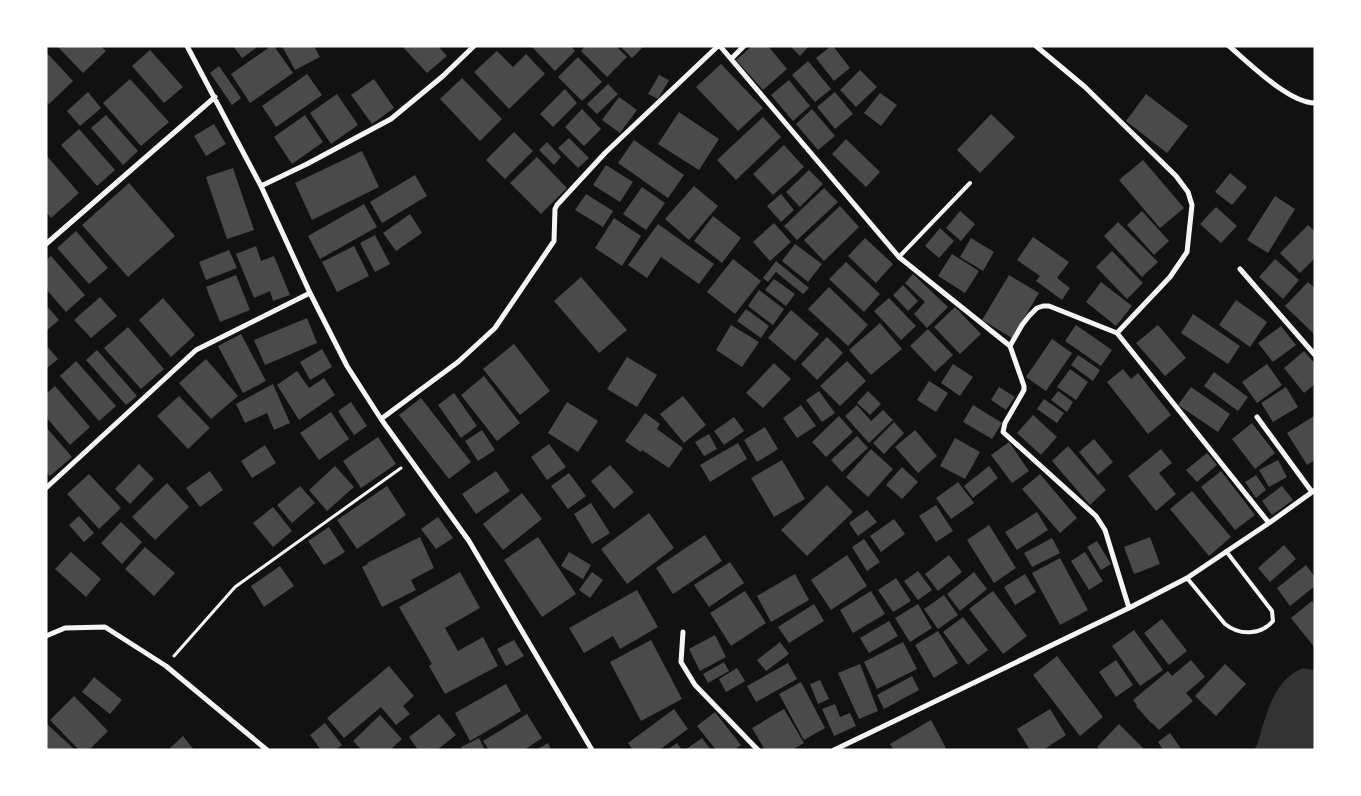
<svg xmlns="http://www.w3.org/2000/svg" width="1361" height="796" font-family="'Golos Text',sans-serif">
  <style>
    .water { fill: #333 }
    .building { fill: #4a4a4a }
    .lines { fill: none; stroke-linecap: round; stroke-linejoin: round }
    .path { stroke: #f5f5f5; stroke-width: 3 }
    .service { stroke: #f5f5f5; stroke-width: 4 }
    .minor { stroke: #f5f5f5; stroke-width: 5 }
  </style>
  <rect width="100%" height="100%" fill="#111"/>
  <!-- water -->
  <path class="water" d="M1303 668 1315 670V750H1254C1259 743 1260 735 1262 728 1270 703 1278 678 1303 668Z"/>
  <!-- building -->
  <path class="building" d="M57 46H101L106 51 83 73Z
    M233 46H259L242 58Z
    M271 46H274L293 73 250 103 231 74Z
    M282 46H314L320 57 295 70Z
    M402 46H438L447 56 427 73Z
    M531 46H571L575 51 555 71Z
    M585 46H616L627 57 607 77 581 51Z
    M620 46H644L632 58Z
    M752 46H768L787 69 763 90 736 60Z
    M790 46H809L800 56Z
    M831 46H833L850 68 834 81 816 58Z
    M150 50 183 87 164 103 132 66Z
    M497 51 513 67 526 54 545 74 509 109 474 72Z
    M46 52 73 81 49 104 46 102Z
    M578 57 602 82 582 101 558 77Z
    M808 61 831 89 815 102 792 75Z
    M721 64 763 108 738 131 696 87Z
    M219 66 241 98 232 105 210 73Z
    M860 70 877 87 856 107 840 90Z
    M307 74 322 95 276 127 262 106Z
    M659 75 669 80 658 99 648 94Z
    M462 78 502 119 480 141 440 99Z
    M130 79 169 122 141 146 103 103Z
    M374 79 394 108 372 124 351 95Z
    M789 80 810 106 793 121 771 95Z
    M608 84 618 94 597 114 587 104Z
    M565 89 577 103 553 127 540 114Z
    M88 92 101 108 80 126 67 111Z
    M835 92 853 114 835 129 817 107Z
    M880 93 897 105 881 126 864 113Z
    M337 94 358 125 331 144 310 113Z
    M1146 94 1188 126 1167 153 1126 121Z
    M619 97 637 110 620 133 602 120Z
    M582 109 601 129 584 146 565 127Z
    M812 109 835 136 818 150 796 124Z
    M679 112 719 139 699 170 658 144Z
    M991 114 1015 137 980 173 957 150Z
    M106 115 138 151 123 165 91 128Z
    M305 115 323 142 292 164 274 137Z
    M763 117 781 137 736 180 717 160Z
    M214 124 226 144 206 156 194 136Z
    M79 129 115 170 97 186 61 145Z
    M514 132 533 151 505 179 486 160Z
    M569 138 589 158 578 168 558 148Z
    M846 139 880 172 866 187 832 154Z
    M634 140 684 175 668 198 618 163Z
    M547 142 561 157 554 165 539 150Z
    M784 145 804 167 773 195 753 174Z
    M362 151 379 187 312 220 295 183Z
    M46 155 79 193 51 218 46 212Z
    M537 157 567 188 541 214 510 183Z
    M1143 160 1184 208 1160 228 1119 180Z
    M606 165 633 182 620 202 593 185Z
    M233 168 254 230 227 239 206 177Z
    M809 170 823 184 800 207 786 192Z
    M1230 173 1247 187 1232 205 1215 192Z
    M415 175 427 196 382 223 370 202Z
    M129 183 175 236 128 277 82 225Z
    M694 186 718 206 689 240 665 219Z
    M642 187 665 203 646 230 623 214Z
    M824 188 838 202 797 240 784 226Z
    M586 194 613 211 603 227 575 210Z
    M781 194 794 210 781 222 767 206Z
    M1275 196 1295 209 1268 253 1247 240Z
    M364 204 377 227 320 259 308 236Z
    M840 206 859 227 824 261 804 240Z
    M1216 207 1237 226 1221 243 1200 224Z
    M960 211 975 224 961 241 946 228Z
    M1142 211 1169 241 1154 255 1127 225Z
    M410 214 422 233 396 251 383 233Z
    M713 216 741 238 722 263 694 241Z
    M614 218 641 236 622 266 595 248Z
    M1118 222 1158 262 1142 277 1104 236Z
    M774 223 791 242 770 261 753 242Z
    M658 224 714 264 699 284 661 257 647 278 628 265Z
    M1308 225 1315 231V258L1300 273 1280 253Z
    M940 228 954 241 939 258 925 246Z
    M76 231 108 268 89 284 57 248Z
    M375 235 390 264 375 272 360 243Z
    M1033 237 1069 262 1057 278 1070 288 1062 300 1036 281 1040 276 1017 260Z
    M865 238 893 264 876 283 848 256Z
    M971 238 994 252 983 271 960 257Z
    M795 244 822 264 808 282 782 261Z
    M256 246 261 261 274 256 290 295 273 301 270 291 254 298 236 254Z
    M354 246 369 276 337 292 322 262Z
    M229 250 237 268 206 280 199 262Z
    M1112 251 1143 283 1127 299 1096 267Z
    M952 254 979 271 965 293 938 276Z
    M51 256 85 295 66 312 46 289V260Z
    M733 259 761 281 735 314 707 292Z
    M1275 259 1299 280 1283 299 1259 277Z
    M776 261 809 288 803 294 776 272 768 282 763 278Z
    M846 262 880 294 864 312 829 279Z
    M913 274 948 307 927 328 914 314 925 302 905 283Z
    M236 275 250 310 220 322 206 287Z
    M1009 275 1039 293 1012 338 982 320Z
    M581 277 627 330 599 353 554 301Z
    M774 279 795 294 786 306 765 290Z
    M1101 282 1132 306 1116 326 1086 302Z
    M1308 282 1315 288V335L1285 306Z
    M903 285 918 301 908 311 893 295Z
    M829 287 868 325 848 346 808 309Z
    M759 290 784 309 773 325 748 306Z
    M100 297 117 316 91 338 74 320Z
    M163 298 195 335 171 357 139 320Z
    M889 298 916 326 901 340 874 311Z
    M1236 300 1267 322 1250 347 1219 325Z
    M46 305 59 320 46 331Z
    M955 307 981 334 960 354 934 327Z
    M746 309 769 326 761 338 737 321Z
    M791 310 819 334 795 361 768 338Z
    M1193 314 1240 346 1228 364 1181 333Z
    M307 318 317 343 265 365 254 340Z
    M880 323 902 349 871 375 849 350Z
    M731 325 759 342 742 367 716 350Z
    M1076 325 1112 350 1101 366 1065 341Z
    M1158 325 1186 358 1165 376 1136 343Z
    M1281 326 1296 345 1273 362 1258 343Z
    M128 327 164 369 141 389 104 348Z
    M928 329 953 355 935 372 910 346Z
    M241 334 266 381 243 393 218 346Z
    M827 337 843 353 817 380 801 364Z
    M1052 339 1072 353 1046 391 1026 377Z
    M514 344 550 391 520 415 483 369Z
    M46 345 58 359 46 369Z
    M322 349 332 367 310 380 300 362Z
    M97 350 137 396 126 405 86 360Z
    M1304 351 1315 364V384L1304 393 1284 368Z
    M1078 355 1100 370 1093 381 1071 365Z
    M627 357 657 375 637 407 607 389Z
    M206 359 238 396 211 419 179 383Z
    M76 361 116 406 99 421 60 376Z
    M847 361 866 381 840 406 820 386Z
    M774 363 791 379 763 408 746 393Z
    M953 364 973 377 960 396 941 383Z
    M1267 364 1282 385 1257 403 1242 382Z
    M1070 369 1088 382 1076 400 1057 387Z
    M1123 369 1131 379 1138 373 1171 415 1148 434 1107 382Z
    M297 371 309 388 324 378 335 395 299 420 277 385Z
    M1214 372 1248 397 1238 411 1204 386Z
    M484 376 520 423 497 441 461 395Z
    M929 381 948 393 936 412 917 400Z
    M273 384 290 423 274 430 267 413 245 423 236 404Z
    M55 386 90 427 70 445 46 417V394Z
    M999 387 1015 397 1006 410 991 400Z
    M1191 387 1230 414 1218 432 1178 405Z
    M1286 387 1298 407 1273 422 1261 403Z
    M819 391 835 413 822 422 806 400Z
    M868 391 881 404 870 415 857 403Z
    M1058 391 1073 402 1067 412 1051 400Z
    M454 393 477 426 461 438 438 405Z
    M179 396 210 428 188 449 157 416Z
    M683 396 706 425 684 443 660 414Z
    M421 398 471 462 449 479 399 415Z
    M1044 399 1064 413 1057 423 1037 409Z
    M351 402 367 426 354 435 338 411Z
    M567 402 598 421 578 452 548 433Z
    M801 405 816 426 797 438 783 418Z
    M857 405 871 421 883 410 893 420 869 443 845 416Z
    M973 405 1002 423 992 439 963 422Z
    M331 412 349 439 319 460 300 433Z
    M645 413 660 424 657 429 683 448 669 468 642 450 641 452 625 441Z
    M1033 415 1057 437 1041 455 1017 433Z
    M839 416 853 432 826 457 812 442Z
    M1314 416 1315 460 1307 465 1287 433Z
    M734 417 744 431 724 445 714 431Z
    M894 422 904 433 884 454 873 443Z
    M1252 423 1275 453 1255 469 1232 439Z
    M46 427 72 457 50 476 46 472Z
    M765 427 778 449 757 462 744 440Z
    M482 430 495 450 478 461 465 441Z
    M915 430 937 456 918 473 895 447Z
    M709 434 717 449 704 456 695 442Z
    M857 436 868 448 842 472 831 460Z
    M378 437 396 464 361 488 343 461Z
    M955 438 980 452 965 479 940 466Z
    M1094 439 1113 462 1098 475 1079 452Z
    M1009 442 1029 471 1012 483 991 455Z
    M738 443 747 459 710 482 700 465Z
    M549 444 566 467 547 480 531 457Z
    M265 445 276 463 252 478 241 461Z
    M1068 446 1106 490 1090 505 1052 461Z
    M871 449 893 469 868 497 846 477Z
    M1161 449 1172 463 1159 473 1176 494 1156 511 1128 476Z
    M1207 453 1217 465 1197 482 1186 470Z
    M782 460 805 499 774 517 751 478Z
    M1278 460 1287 477 1269 487 1259 470Z
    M139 464 154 479 130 504 115 489Z
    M610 465 634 492 614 509 591 481Z
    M335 466 354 487 327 511 309 490Z
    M989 466 998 478 973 498 964 486Z
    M902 467 918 482 902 499 886 485Z
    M210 471 223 490 200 507 186 488Z
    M496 471 510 491 476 514 462 494Z
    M1221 471 1255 515 1235 530 1201 487Z
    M569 473 586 496 568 509 551 486Z
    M89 474 121 508 99 529 67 494Z
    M1040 474 1077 518 1060 533 1022 489Z
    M1256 475 1266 490 1256 498 1245 482Z
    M958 482 974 503 951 519 936 498Z
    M167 483 189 507 155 540 132 517Z
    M827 485 853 512 807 556 781 530Z
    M300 486 315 503 292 523 277 505Z
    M387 486 406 515 357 549 337 520Z
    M1282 486 1293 500 1272 515 1262 501Z
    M1192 491 1231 537 1209 556 1170 509Z
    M522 493 542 519 503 550 483 524Z
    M591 503 610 533 592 544 574 514Z
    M936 505 953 531 936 542 919 516Z
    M273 507 292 531 273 547 253 523Z
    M867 510 877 522 858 536 849 523Z
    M1037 512 1048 530 1017 550 1005 532Z
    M649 513 674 548 627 584 601 549Z
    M79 516 94 533 84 542 69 525Z
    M438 517 453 538 436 549 421 529Z
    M894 519 905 534 881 552 870 536Z
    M121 522 142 542 122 564 101 543Z
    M989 525 1016 568 994 583 967 540Z
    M329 527 345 552 324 565 308 541Z
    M705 535 722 561 673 594 656 568Z
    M420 537 434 568 411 580 416 590 382 607 362 567 368 564 367 563Z
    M538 537 576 594 542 617 504 560Z
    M1150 537 1160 564 1134 574 1124 547Z
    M1052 538 1060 553 1032 567 1024 553Z
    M864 539 880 562 867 571 852 547Z
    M1097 541 1111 564 1101 570 1087 547Z
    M1284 545 1296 559 1270 582 1258 568Z
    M145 547 175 573 154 596 125 569Z
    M71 552 101 579 86 597 55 569Z
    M569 552 591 565 583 579 561 566Z
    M1085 552 1103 581 1089 590 1071 561Z
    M847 555 867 586 831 610 811 580Z
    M949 555 962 572 938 591 925 574Z
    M1060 558 1088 610 1060 625 1032 573Z
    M730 562 744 583 709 607 694 585Z
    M1306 565 1315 577V586L1290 606 1277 588Z
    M280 566 294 586 264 607 251 586Z
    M918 571 932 590 918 600 904 581Z
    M460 572 480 608 445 628 458 651 483 637 498 666 445 694 429 666 432 664 399 607Z
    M592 572 603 580 590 598 579 590Z
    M974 572 987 589 960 611 947 594Z
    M795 574 809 600 771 622 757 596Z
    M1025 574 1036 592 1015 605 1004 587Z
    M896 578 911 601 893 612 878 590Z
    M637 590 658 627 620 649 613 636 584 653 569 628Z
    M745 591 766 623 731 646 710 613Z
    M871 591 885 614 853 633 840 610Z
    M993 591 1027 636 1003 654 969 609Z
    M944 595 958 615 938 629 924 609Z
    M1312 601 1315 605V648L1291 618Z
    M814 604 824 621 789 643 778 627Z
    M918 604 932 628 910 642 895 618Z
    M963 617 988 650 968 665 943 632Z
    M1162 619 1187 651 1169 665 1144 633Z
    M889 621 898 636 869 653 860 638Z
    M1134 630 1163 670 1140 686 1112 646Z
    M938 631 958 663 934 678 915 645Z
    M715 635 726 657 700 671 689 649Z
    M514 640 524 656 506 666 497 649Z
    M651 640 682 699 641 721 610 662Z
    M780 642 789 654 766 671 757 660Z
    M903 642 917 669 877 689 864 662Z
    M1057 656 1103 717 1080 736 1033 675Z
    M1116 660 1133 685 1116 697 1099 672Z
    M1191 660 1205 677 1186 693 1193 701 1159 730 1152 723H1151L1136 706 1137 705 1133 700 1168 671 1172 676Z
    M724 662 729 671 708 683 703 674Z
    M788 663 797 679 756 702 747 686Z
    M860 664 878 711 859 719 838 673Z
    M1225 664 1246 684 1216 716 1195 696Z
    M389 666 414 696 403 706 410 714 396 725 381 707 344 738 327 718Z
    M737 668 745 681 726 692 719 679Z
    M912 676 919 690 884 709 877 695Z
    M94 677 122 700 110 714 82 692Z
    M820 680 829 699 818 704 810 684Z
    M801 682 825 728 804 740 779 694Z
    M506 684 521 711 470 741 455 713Z
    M74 696 108 731 89 750H79L50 720Z
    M835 704 840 717 850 713 856 726 834 736 822 709Z
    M674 709 688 729 659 750H633L628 743Z
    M784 709 804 743 792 750H765L752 728Z
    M1050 709 1066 735 1043 750H1030L1017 729Z
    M715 712 741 745 734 750H716L697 726Z
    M439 714 456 735 437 750H418L409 737Z
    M527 714 542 738 524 750H489L483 741Z
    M380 715 402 739 390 750H362L353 741Z
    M931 720 947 750H894L890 744Z
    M46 723 75 750H46Z
    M325 723 342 745 335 750H321L310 735Z
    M1119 724 1145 750H1101L1097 747Z
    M1170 733 1182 750H1163L1158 742Z
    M183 736 194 750H168Z
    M479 738 485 750H463L461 747Z
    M702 738 711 750H685Z
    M548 743 551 750H536Z
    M677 743 682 750H667Z"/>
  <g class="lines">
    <!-- path -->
    <path class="path" d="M174 656 235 587 401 468"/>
    <!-- service -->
    <path class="service" d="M899 257 970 183
      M1187 578 1225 624C1240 636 1261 635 1273 621L1272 611 1226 551"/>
    <!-- minor -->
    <path class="minor" d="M187 46 261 186 310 293 347 366 381 419 469 541 592 750
      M720 46 899 257 1010 346
      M1036 46 1085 87 1176 176 1188 192 1192 205 1187 252 1170 277 1117 333 1269 523
      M1229 46C1249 63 1289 103 1315 103
      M731 59 744 46
      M261 186 307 164 391 119 443 76 474 46
      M46 244 215 97
      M1240 269 1315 355
      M1117 333 1049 306H1043L1037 308 1029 316 1022 325 1010 346 1024 386V390L1005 423 1003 432 1096 516 1105 530 1129 608
      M1257 417 1312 492
      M381 419 458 362 495 328 554 241 555 209 557 205 605 153 718 46
      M46 488 196 350 310 293
      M683 632 681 662 695 685 758 750
      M46 636 65 628 105 627 166 666 267 750
      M834 750 1129 608 1187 578 1269 523 1315 490"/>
  </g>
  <!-- border -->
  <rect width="1361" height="796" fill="none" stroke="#ffffff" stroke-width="95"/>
</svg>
